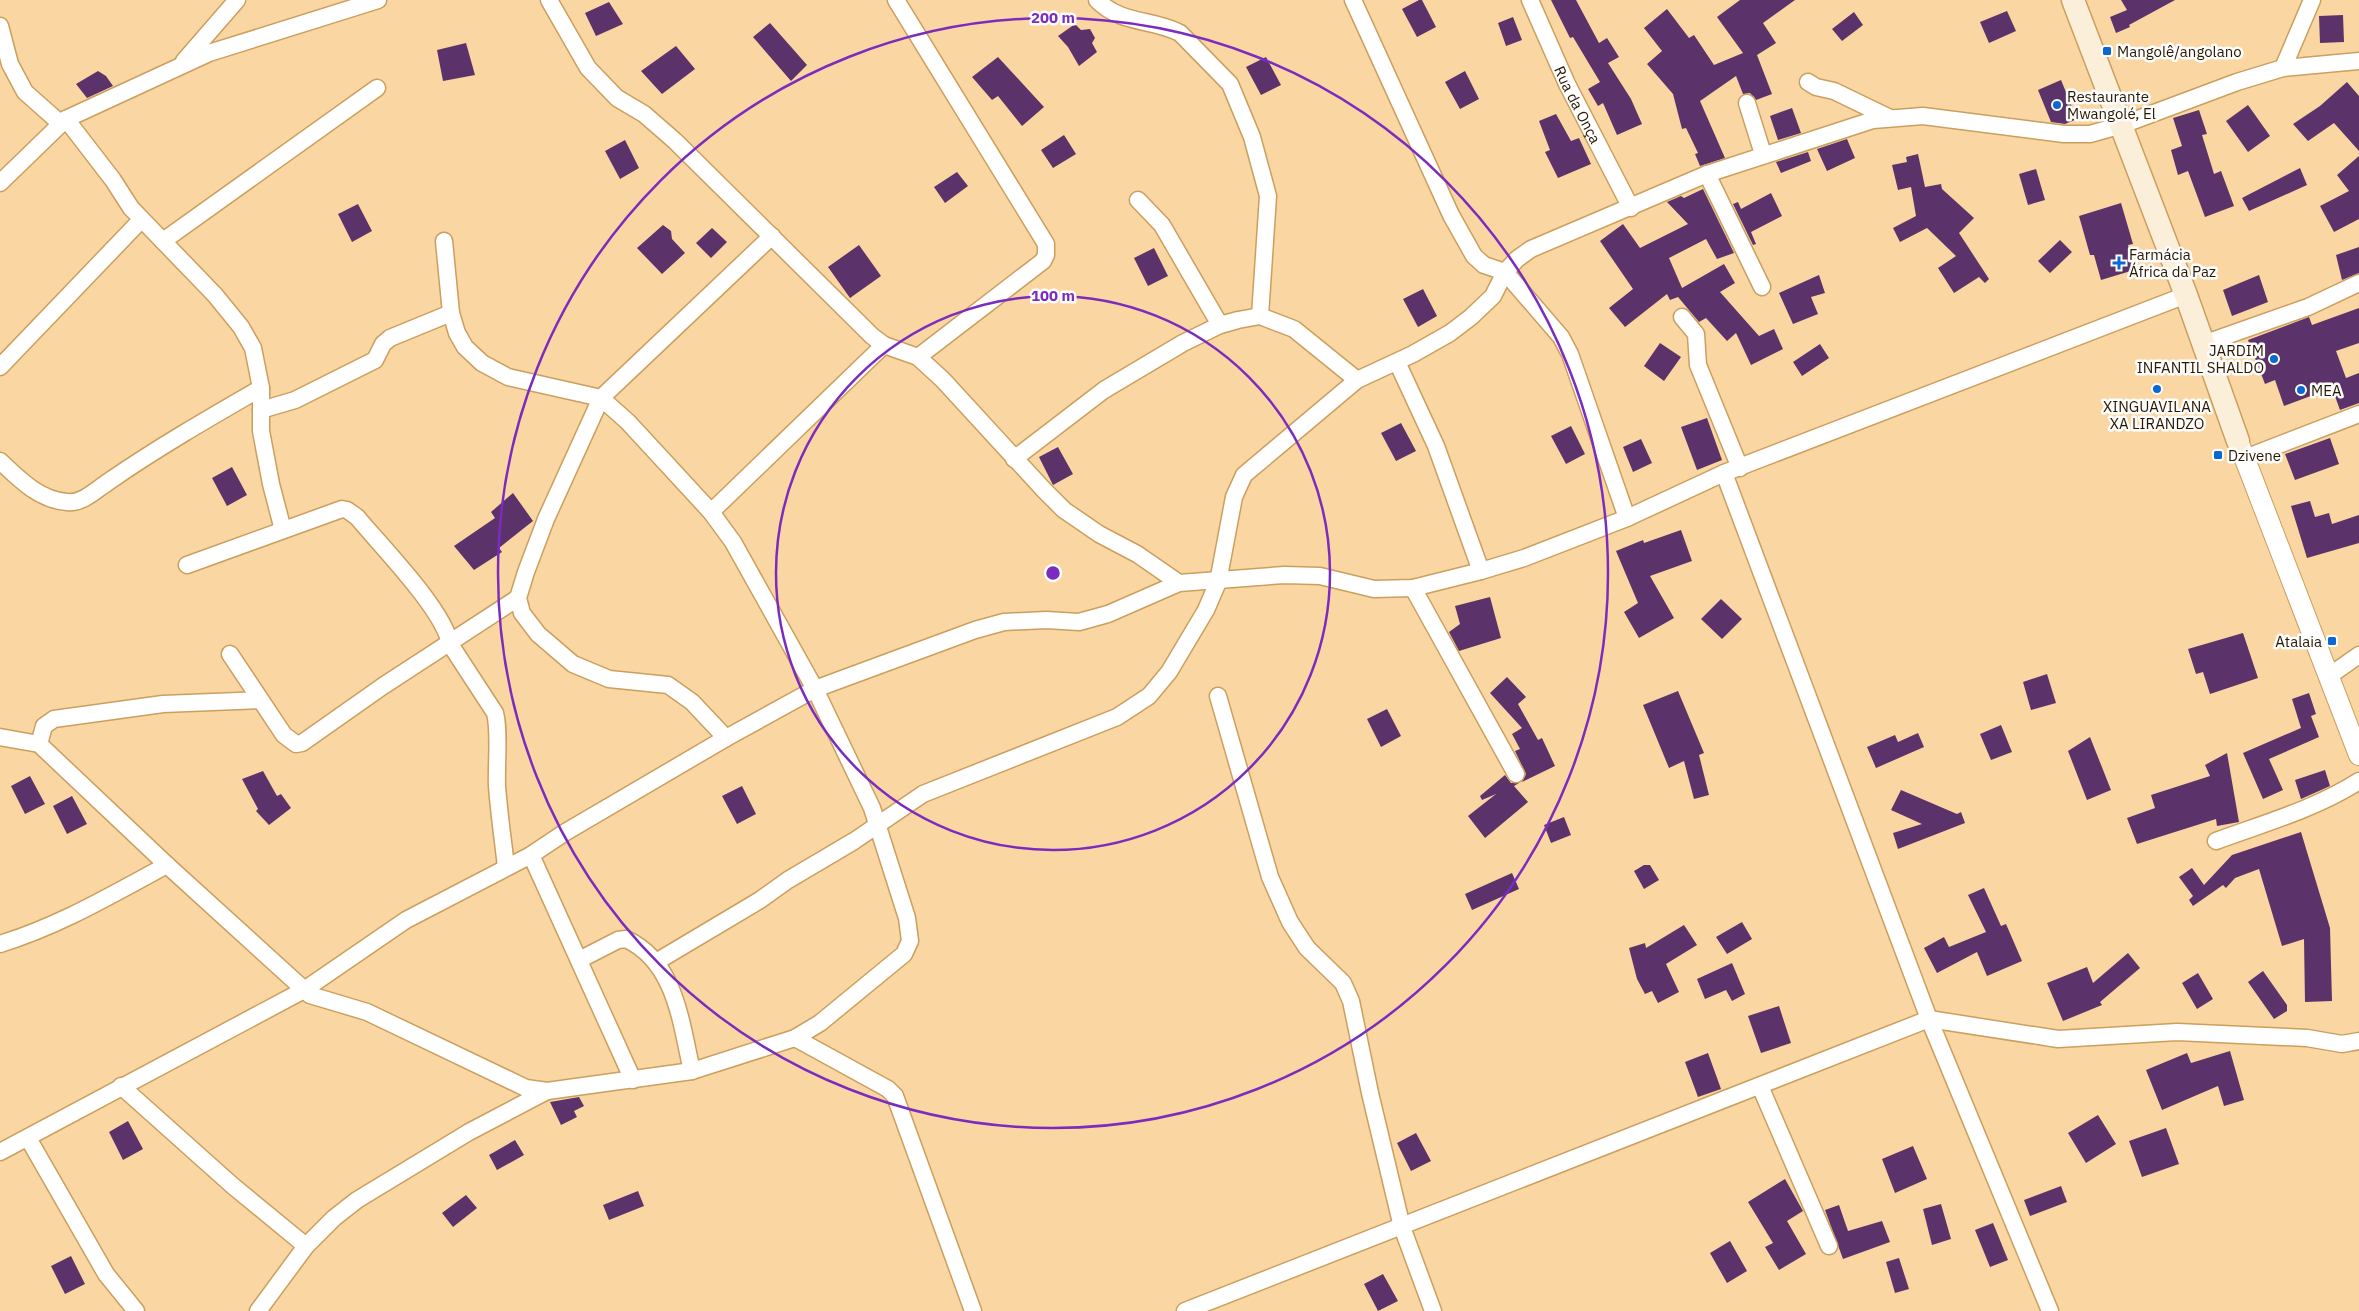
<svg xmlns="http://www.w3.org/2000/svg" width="2359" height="1311" font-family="'IBM Plex Sans',sans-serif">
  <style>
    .building { fill: #5b336a }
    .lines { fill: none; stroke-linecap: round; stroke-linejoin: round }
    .minor-casing { stroke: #cb9f5e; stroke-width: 19 }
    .tertiary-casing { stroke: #cb9f5e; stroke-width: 22 }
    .secondary-casing { stroke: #cb9f5e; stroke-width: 25 }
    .minor { stroke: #fff; stroke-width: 16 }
    .tertiary { stroke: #fff; stroke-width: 20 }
    .secondary { stroke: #fcefda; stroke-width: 22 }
    .ring { fill: none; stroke: #7b2cbf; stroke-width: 2.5 }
    .poi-dot { fill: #0968d1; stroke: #fdfdfd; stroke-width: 2 }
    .labels { text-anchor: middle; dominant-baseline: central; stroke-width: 5; stroke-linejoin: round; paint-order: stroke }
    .poi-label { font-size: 15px; fill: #291800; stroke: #fdfdfd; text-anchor: start }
    .street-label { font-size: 15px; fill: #291800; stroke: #fdfdfd }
    .centre { fill: #7b2cbf; stroke: #fdfdfd; stroke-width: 2.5 }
    .ring-label { font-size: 15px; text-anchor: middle; font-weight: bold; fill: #7b2cbf; stroke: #fdfdfd; stroke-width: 5; stroke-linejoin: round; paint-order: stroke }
  </style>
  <rect width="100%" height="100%" fill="#fad6a2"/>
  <!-- building -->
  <path class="building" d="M1419 0H1422L1436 27 1417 37 1402 9Z
    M1551 0H1576L1599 43 1607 38 1619 57 1608 63 1631 99 1642 124 1617 135 1603 103 1598 106 1588 89 1600 82 1573 37 1570 38Z
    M1740 0H1795L1763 23 1776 43 1757 55 1772 94 1756 100 1750 93 1743 94 1736 76 1700 101 1725 158 1700 166 1695 154 1698 153 1686 128 1682 129 1673 94 1647 64 1662 51 1644 28 1667 9 1689 38 1694 35 1714 65 1743 53 1717 17Z
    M2121 0H2175L2129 25 2130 27 2116 33 2110 17 2127 10Z
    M609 2 623 24 596 36 585 13Z
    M2007 11 2016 31 1989 43 1980 22Z
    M1854 12 1863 25 1842 41 1832 29Z
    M2343 15 2344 42 2320 43 2319 16Z
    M1513 17 1522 40 1506 46 1498 23Z
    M770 23 807 65 791 81 753 37Z
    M1075 24 1081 30 1090 29 1095 38 1092 43 1097 52 1079 66 1068 47 1058 36Z
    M466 43 475 75 443 81 437 50Z
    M676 46 695 69 662 94 641 71Z
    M998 57 1044 107 1022 126 998 96 992 100 972 77Z
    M1266 57 1281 85 1261 95 1246 67Z
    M98 71 106 76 113 86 87 98 76 84Z
    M1465 71 1479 99 1460 109 1445 82Z
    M2061 80 2077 119 2065 124 2051 122 2038 90Z
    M2347 82 2359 96V151L2334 123 2308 141 2293 124 2320 106Z
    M2248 105 2270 136 2248 152 2226 121Z
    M1792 108 1801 133 1778 140 1770 116Z
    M2199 110 2207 134 2202 135 2214 174 2221 171 2234 206 2205 217 2188 171 2178 175 2171 150 2182 146 2173 118Z
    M1556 114 1571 141 1579 138 1591 164 1558 178 1545 152 1550 150 1539 121Z
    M1064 135 1076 154 1053 168 1041 150Z
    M1847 139 1855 158 1827 171 1817 149Z
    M625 140 639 168 620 179 605 151Z
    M1808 152 1811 161 1781 173 1776 162Z
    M1918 154 1925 187 1941 184 1942 189 1974 218 1959 233 1989 279 1985 283 1979 277 1954 293 1938 268 1956 256 1927 228 1900 242 1893 228 1916 216 1911 187 1898 190 1892 165 1907 162 1906 157Z
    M2359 156V219L2334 232 2320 206 2349 191 2337 175Z
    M2300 168 2307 185 2249 211 2242 198Z
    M2036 169 2045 200 2028 205 2019 174Z
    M957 172 968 186 945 203 934 187Z
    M1703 189 1734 253 1717 259 1706 239 1669 258 1682 288 1724 264 1735 283 1720 292 1759 336 1774 329 1783 349 1751 365 1736 333 1727 341 1706 318 1699 322 1678 297 1670 300 1667 294 1625 327 1609 308 1633 289 1600 241 1623 224 1640 248 1688 224 1667 202 1681 196 1684 198Z
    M1771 193 1782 216 1751 232 1756 244 1753 245 1733 204 1738 202 1741 209Z
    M2121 203 2133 244 2128 245 2134 270 2101 280 2094 255H2090L2079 216Z
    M358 204 372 231 352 242 338 214Z
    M663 225 671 231 672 239 685 253 662 274 637 248Z
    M712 228 727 242 711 258 696 243Z
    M2060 240 2072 252 2050 273 2038 261Z
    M859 245 881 276 850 298 828 267Z
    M2359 247V273L2342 280 2336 255Z
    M1154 248 1168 276 1148 286 1134 258Z
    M1819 275 1825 293 1811 297 1818 314 1793 324 1779 293Z
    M2259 275 2268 302 2232 316 2223 290Z
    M1423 289 1437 316 1418 327 1403 299Z
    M2359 308V343L2336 351 2346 378 2359 373V403L2340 410 2332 388 2284 406 2275 380 2265 384 2248 340 2309 317 2312 325Z
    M1660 343 1681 357 1664 381 1644 366Z
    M1820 344 1829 358 1802 376 1793 362Z
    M1707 418 1722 460 1697 470 1681 427Z
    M1401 423 1416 451 1396 461 1381 433Z
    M1571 426 1585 454 1566 464 1551 436Z
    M2330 438 2339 464 2295 480 2285 454Z
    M1641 439 1652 463 1633 472 1623 447Z
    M1058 447 1073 474 1053 485 1039 457Z
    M232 467 247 495 227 506 212 478Z
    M513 493 533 521 499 548 502 552 474 570 454 546 495 518 491 512Z
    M2310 501 2315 517 2329 513 2332 524 2359 515V543L2307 558 2291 506Z
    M1681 530 1692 561 1650 576 1674 618 1639 638 1624 612 1638 603 1616 551 1643 540 1644 543Z
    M1490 597 1501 638 1459 651 1449 632 1460 624 1455 606Z
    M1721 599 1742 619 1722 639 1701 619Z
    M2243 633 2258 678 2210 694 2203 672 2196 674 2188 649Z
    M2047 674 2056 703 2031 710 2023 682Z
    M1507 677 1526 697 1518 704 1538 740 1542 738 1555 766 1522 782 1526 774 1515 751 1520 749 1512 734 1522 728 1490 693Z
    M1678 691 1704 753 1699 755 1709 795 1694 799 1684 761 1669 768 1643 705Z
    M2309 693 2316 714 2311 716 2319 737 2269 759 2283 790 2263 799 2243 753 2301 728 2292 699Z
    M1387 709 1401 736 1381 747 1367 719Z
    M2001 725 2012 752 1991 760 1980 734Z
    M1918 733 1924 747 1876 768 1867 747 1895 735 1898 742Z
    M2090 737 2111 790 2087 800 2068 751Z
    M2227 753 2239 822 2217 826 2216 819 2137 844 2127 818 2155 808 2151 795 2210 776 2205 765Z
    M2325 770 2330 786 2301 799 2295 780Z
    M263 771 277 796 281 794 291 808 269 825 256 811 258 809 242 779Z
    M1505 775 1511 783H1519L1514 786 1528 802 1485 838 1468 816 1496 794 1482 800 1480 796Z
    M30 776 45 804 25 814 11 786Z
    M742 786 756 814 737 824 722 796Z
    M1901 790 1957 814 1961 812 1965 823 1898 849 1893 833 1922 824 1891 810Z
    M72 796 87 824 67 834 53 806Z
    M1564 817 1571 835 1551 843 1544 825Z
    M2301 832 2330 928 2332 1001 2305 1002 2304 939 2282 946 2259 869 2235 878 2226 888 2223 885 2193 906 2189 900 2193 896 2179 877 2192 868 2204 885 2232 855Z
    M1644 865H1650L1659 880 1644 889 1634 871Z
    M1512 873 1519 889 1472 910 1465 894Z
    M1984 888 2001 926 2006 924 2022 961 1987 976 1977 952 1937 973 1924 948 1944 937 1949 947 1986 932 1968 895Z
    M1742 922 1752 939 1727 954 1716 937Z
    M1684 925 1697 945 1666 964 1679 992 1658 1003 1652 991 1645 994 1637 979 1629 948 1645 943 1646 948Z
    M2128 953 2140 968 2100 1002 2102 1005 2063 1021 2047 983 2087 967 2093 983Z
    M1732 963 1745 994 1732 1001 1726 990 1705 999 1697 979Z
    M2263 971 2287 1005V1011L2274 1019 2248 982Z
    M2198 973 2213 999 2197 1009 2182 983Z
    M1779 1006 1791 1043 1761 1053 1748 1016Z
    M2230 1051 2244 1100 2224 1106 2218 1086 2162 1110 2146 1070 2187 1053 2191 1063Z
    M1708 1053 1721 1089 1698 1097 1685 1062Z
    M579 1097 584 1106 574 1111 577 1117 561 1125 550 1102Z
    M2098 1115 2116 1144 2086 1163 2068 1133Z
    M128 1121 143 1149 123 1160 109 1132Z
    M2166 1128 2179 1164 2142 1177 2129 1141Z
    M1416 1133 1431 1161 1411 1171 1397 1143Z
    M515 1140 524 1155 497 1170 489 1155Z
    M1913 1146 1927 1179 1895 1193 1882 1159Z
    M1785 1179 1803 1211 1787 1221 1806 1254 1779 1270 1765 1247 1773 1243 1748 1202Z
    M2061 1186 2067 1202 2030 1216 2024 1200Z
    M638 1191 644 1206 609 1220 603 1205Z
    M466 1195 477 1208 453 1227 442 1213Z
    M1941 1204 1951 1239 1932 1245 1923 1209Z
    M1839 1205 1848 1231 1882 1221 1890 1242 1843 1259 1825 1210Z
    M1993 1223 2008 1260 1990 1267 1975 1230Z
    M1730 1241 1747 1271 1727 1283 1710 1253Z
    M71 1256 85 1284 65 1294 51 1266Z
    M1899 1258 1909 1289 1895 1293 1886 1262Z
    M1383 1274 1398 1301 1378 1311 1364 1284Z"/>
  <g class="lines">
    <!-- minor casing -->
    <g class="minor-casing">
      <g id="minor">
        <path d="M549 0 588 68 617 98 644 114 675 141 872 336 884 345 918 357 943 380 1044 490 1064 510 1099 534 1137 554 1179 583"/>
        <path d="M896 0 1046 244V255L1043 261 918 357"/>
        <path d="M1097 0C1122 25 1151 18 1180 33L1230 84 1252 137 1268 196 1260 316"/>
        <path d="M1353 0 1451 215 1474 256 1484 265 1505 272 1561 337 1570 354 1627 518"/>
        <path id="s1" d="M1530 0 1567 84 1631 208"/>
        <path d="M0 26 10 64 25 92 60 123 66 119 113 180 131 208 215 295 241 327 253 348 261 388V431L271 484 283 530"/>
        <path d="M184 61 237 0"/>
        <path d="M2283 68 2312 0"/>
        <path d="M1808 82 1816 87 1834 91 1890 118"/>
        <path d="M1747 103 1763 154"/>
        <path d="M1707 174 1762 287"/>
        <path d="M0 183 66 119 209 53 378 0"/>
        <path d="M1138 200 1162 225 1220 325"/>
        <path d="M163 241 377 88"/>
        <path d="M1682 317 1696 334 1698 365 1740 468"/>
        <path d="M2203 344 2308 307 2359 283"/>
        <path d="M1397 362 1436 446 1481 571"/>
        <path d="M0 367 141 220"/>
        <path d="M261 410 295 400 375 360 383 344 390 338 451 313"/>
        <path d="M2245 458 2359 414"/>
        <path d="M1014 459 1104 390 1183 343 1220 325 1238 320 1260 316 1294 329 1357 380"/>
        <path d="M0 461C19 479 39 500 67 502 82 504 96 490 108 482 157 448 209 418 261 388"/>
        <path d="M1724 473 1929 1019 2050 1311"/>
        <path d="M711 512 884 345"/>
        <path d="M187 565 342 509 347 510 357 517C381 546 444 610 450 644L495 713C500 731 496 765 497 786 499 813 503 840 506 867"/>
        <path d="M1413 588 1516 774"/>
        <path d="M230 654 284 735 296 744 302 743 383 686 518 598"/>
        <path d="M2329 676 2359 655"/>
        <path d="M1218 696 1270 877 1290 922 1307 948 1343 983 1351 1001 1370 1093 1402 1227 1433 1311"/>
        <path d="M0 737 39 744 167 865 310 995 367 1012 526 1088 547 1091 692 1071 795 1038 820 1023 904 954 910 941 907 918 872 808 815 689 733 542 711 512 628 422 601 398 508 377 482 363 465 347 457 333 451 313 444 241"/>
        <path d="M726 738 692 702 668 685 609 679 573 664 538 634 522 613 518 598 526 572 546 519 601 398 772 236"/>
        <path d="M39 744 44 726 54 719 163 704 260 700"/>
        <path d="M2216 841C2265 823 2315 809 2359 781"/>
        <path d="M531 855 633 1080"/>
        <path d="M0 944C61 925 111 895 167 865"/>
        <path d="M579 960 618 940 626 939C676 962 681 1024 692 1071"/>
        <path d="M656 962 760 900 788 880 854 841 923 794 1117 717 1149 696 1169 672 1206 610 1218 582 1234 497 1244 475 1357 380 1413 354 1450 333 1471 317 1493 296 1505 272 1517 259 1531 249 1707 174 1873 120 1923 116 2064 134H2090L2122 125 2237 82 2283 68 2359 61"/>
        <path d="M795 1038 888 1089 895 1096 973 1311"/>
        <path d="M121 1086 233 1186 306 1246"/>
        <path d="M1760 1086 1829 1246"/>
        <path d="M28 1138 106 1274 136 1311"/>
        <path d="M0 1152 304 990 406 920 531 855 564 833 726 738 815 689 975 630 1004 622 1046 620 1079 622 1108 614 1179 583 1284 575 1320 576 1374 589 1413 588 1481 571 1524 558 1627 518 1724 473 2186 295"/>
        <path d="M258 1311 306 1246 334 1218 357 1200 469 1132 547 1091"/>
        <path d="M1185 1311 1929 1019 2058 1039 2177 1032 2307 1038 2342 1044 2359 1041"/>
      </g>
    </g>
    <!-- tertiary casing -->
    <g class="tertiary-casing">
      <path id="tertiary" d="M2238 441 2359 755"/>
    </g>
    <!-- secondary casing -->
    <g class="secondary-casing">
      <path id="secondary" d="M2073 0 2186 295 2238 441"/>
    </g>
    <!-- minor -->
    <use href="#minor" class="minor"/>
    <!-- tertiary -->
    <use href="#tertiary" class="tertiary"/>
    <!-- secondary -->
    <use href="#secondary" class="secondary"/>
  </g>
  <!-- distance rings -->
  <g class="ring">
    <circle cx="1053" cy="573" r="277"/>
    <circle cx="1053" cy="573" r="555"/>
  </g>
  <!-- markers -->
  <g class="poi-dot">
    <rect x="2102" y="46" width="10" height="10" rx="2.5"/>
    <circle cx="2057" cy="105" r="5"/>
    <path d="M2116.5 255.5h5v5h5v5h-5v5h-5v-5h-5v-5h5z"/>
    <circle cx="2274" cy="359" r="5"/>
    <circle cx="2157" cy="389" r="5"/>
    <circle cx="2301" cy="390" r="5"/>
    <rect x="2213" y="450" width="10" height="10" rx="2.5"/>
    <rect x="2327" y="636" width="10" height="10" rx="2.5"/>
  </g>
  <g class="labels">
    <!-- poi labels -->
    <g class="poi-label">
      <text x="2117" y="51">Mangolê/angolano</text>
      <text x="2067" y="96">Restaurante<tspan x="2067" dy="17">Mwangolé, El</tspan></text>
      <text x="2129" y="254">Farmácia<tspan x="2129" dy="17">África da Paz</tspan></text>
      <text x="2264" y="350" text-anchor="end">JARDIM<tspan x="2264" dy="17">INFANTIL SHALDO</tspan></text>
      <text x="2311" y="390">MEA</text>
      <text x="2157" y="406" text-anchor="middle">XINGUAVILANA<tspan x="2157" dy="17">XA LIRANDZO</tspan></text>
      <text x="2228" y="455">Dzivene</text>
      <text x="2322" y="641" text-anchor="end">Atalaia</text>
    </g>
    <!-- street labels -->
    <g class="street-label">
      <text stroke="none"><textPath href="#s1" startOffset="115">Rua da Onça</textPath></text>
    </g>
  </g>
  <circle cx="1053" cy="573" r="8" class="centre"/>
  <g class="ring-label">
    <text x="1053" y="23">200 m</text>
    <text x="1053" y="301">100 m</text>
  </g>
</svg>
